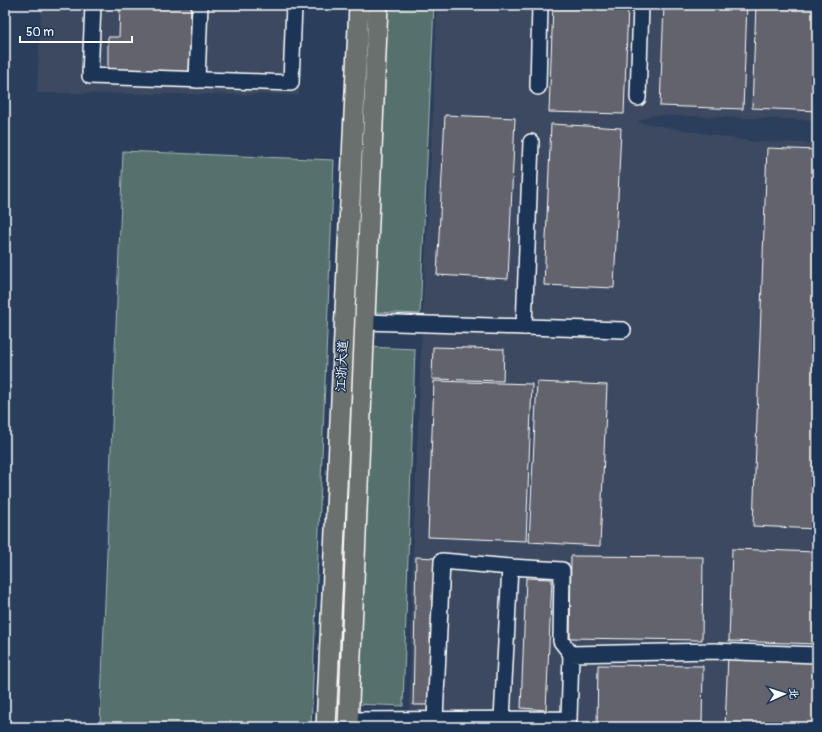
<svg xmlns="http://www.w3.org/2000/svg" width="822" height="732" viewBox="0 0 822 732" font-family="Pangolin,'LXGW WenKai TC',sans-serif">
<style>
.built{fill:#3c4960}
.green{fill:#546f6d;stroke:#aab7b6}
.building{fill:#62646c;stroke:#fff}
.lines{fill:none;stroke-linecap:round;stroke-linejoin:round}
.minor-casing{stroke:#fff;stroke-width:18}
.major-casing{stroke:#fff;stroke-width:22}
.minor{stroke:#1d3557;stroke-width:15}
.major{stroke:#6b706d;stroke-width:19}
.labels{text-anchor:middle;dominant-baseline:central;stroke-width:3;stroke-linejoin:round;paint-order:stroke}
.street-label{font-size:13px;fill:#fff;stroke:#1d3557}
</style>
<rect width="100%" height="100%" fill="#2b3e5b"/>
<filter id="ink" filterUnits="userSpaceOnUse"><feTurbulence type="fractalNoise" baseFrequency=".025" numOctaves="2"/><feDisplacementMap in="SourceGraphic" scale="8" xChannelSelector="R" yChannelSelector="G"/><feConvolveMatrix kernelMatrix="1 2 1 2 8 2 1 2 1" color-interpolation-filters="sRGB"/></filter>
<g filter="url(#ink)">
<g class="built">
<polygon points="41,5 302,5 299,95 37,93"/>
<polygon points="437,5 817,5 817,120 652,115 637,122 755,142 817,143 817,727 409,727 413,547 421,347 433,112"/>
</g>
<g class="green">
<polygon points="387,5 434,5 420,314 374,312"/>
<polygon points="123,151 334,160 311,727 100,727"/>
<polygon points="368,347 415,349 403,706 355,704"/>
</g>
<g class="building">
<polygon points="120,5 191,5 189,72 108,70 108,37 119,37"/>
<polygon points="553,5 628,5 624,114 549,112"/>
<polygon points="664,5 747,5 743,109 660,106"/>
<polygon points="756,5 817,5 817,111 752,108"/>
<polygon points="445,115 515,118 508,279 437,275"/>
<polygon points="551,124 621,128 614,288 544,285"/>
<polygon points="767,148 817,150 817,529 753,526"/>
<polygon points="433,347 504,349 503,381 432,379"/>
<polygon points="434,381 532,384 526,541 428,537"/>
<polygon points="537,382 607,385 600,546 529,542"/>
<polygon points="732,549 817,552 817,644 729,641"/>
<polygon points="571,556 703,557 702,640 570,638"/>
<polygon points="416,557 435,558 432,705 413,705"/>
<polygon points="526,578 552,579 546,710 521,708"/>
<polygon points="728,655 817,659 817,727 725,727"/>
<polygon points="598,665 703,666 702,727 597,727"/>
</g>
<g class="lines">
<g class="minor-casing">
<g id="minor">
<polyline points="93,5 90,76 291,83 294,5"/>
<polyline points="197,80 200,5"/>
<polyline points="538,87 540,5"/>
<polyline points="638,98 641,5"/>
<polyline points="365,322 623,330"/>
<polyline points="524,327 531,142"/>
<polyline points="435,719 442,561 510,567"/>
<polyline points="502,719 510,567 562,570 561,641 571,654"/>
<polyline points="348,720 569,719 571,654 714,651 817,655"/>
</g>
</g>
<g class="major-casing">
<g id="major">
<polyline points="326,727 359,5"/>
<polyline points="348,727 378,5"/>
</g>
</g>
<use href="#minor" class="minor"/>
<use href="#major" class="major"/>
</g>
</g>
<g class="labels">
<g class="street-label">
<text transform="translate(342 366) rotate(-87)">江浙大道</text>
</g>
</g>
<rect width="822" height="732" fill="none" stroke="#1d3557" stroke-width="20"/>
<rect x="10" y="10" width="802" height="712" fill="none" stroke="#fff" stroke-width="1.5" filter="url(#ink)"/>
<g transform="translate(784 694) rotate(87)" stroke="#1d3557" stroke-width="3" paint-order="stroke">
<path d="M0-3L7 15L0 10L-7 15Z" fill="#ffffff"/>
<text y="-6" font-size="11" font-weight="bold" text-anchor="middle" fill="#ffffff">北</text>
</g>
<path d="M20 36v6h112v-6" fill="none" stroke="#ffffff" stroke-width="2"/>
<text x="26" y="36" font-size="12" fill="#ffffff" stroke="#1d3557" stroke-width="3" paint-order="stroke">50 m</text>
</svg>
